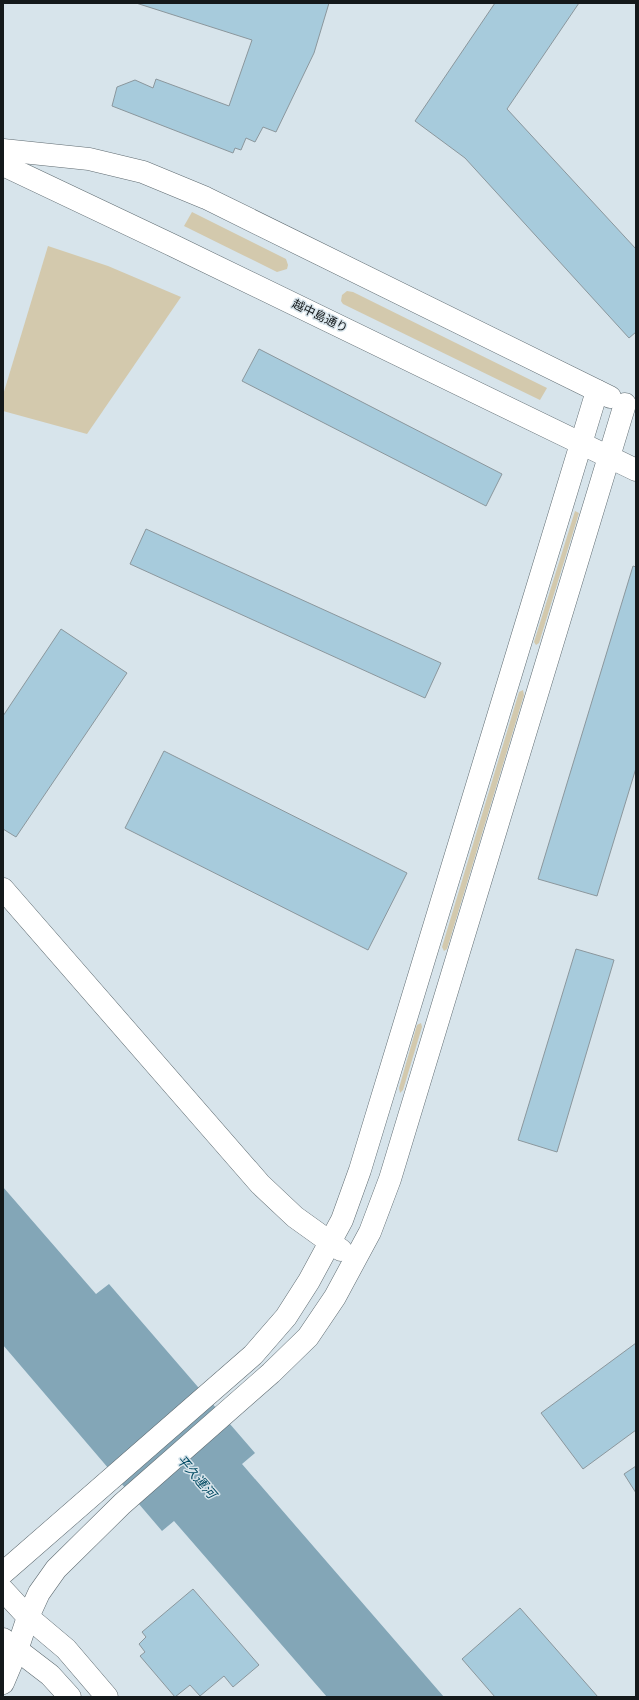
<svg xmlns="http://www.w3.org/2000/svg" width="639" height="1700" viewBox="0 0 639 1700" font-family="'Nunito Sans','Noto Sans JP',sans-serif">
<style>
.green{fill:#d3c9ad}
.water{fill:#83a6b7}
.building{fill:#a7cbdc;stroke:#8b979d}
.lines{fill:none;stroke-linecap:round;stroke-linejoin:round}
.minor-casing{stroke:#5f6b71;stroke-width:23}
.major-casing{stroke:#5f6b71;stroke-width:23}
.minor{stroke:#fff;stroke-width:22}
.major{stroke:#fff;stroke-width:22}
.labels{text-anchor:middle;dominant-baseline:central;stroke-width:3;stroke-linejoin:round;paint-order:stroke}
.street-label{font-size:12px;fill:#14191b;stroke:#d7e4eb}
.water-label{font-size:13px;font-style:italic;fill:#004962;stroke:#d7e4eb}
</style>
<rect width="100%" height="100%" fill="#d7e4eb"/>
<g class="green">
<polygon points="192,212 286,259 288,265 287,269 277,272 184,226"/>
<polygon points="48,246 108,266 181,297 87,434 3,411 3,395"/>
<polygon points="347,291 353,292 547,388 540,400 343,304 341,301 342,295"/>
<polygon points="575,511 579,513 539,643 536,645 534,642"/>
<polygon points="523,690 524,695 447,949 444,951 442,947 519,692"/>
<polygon points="421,1023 422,1027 403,1090 400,1093 399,1088 417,1025"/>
</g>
<polygon class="water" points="3,1187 96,1294 109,1284 255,1453 242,1464 444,1697 327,1697 174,1521 162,1531 3,1345"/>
<g class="building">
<polygon points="136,3 329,3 314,53 276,132 263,127 255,142 246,138 241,150 235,148 233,153 112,106 117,87 135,80 153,88 156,79 229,106 252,40"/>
<polygon points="495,3 579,3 507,109 636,249 636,332 629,338 465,158 415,121"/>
<polygon points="259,349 502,474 486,506 242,381"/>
<polygon points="146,529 441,663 425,698 130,564"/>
<polygon points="633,566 636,567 636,768 597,896 538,879"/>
<polygon points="61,629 127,673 16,837 3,829 3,716"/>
<polygon points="164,751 407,873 368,950 125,828"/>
<polygon points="576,949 614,960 557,1152 518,1140"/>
<polygon points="636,1343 636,1430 583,1469 541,1413"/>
<polygon points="636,1466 636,1493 624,1474"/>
<polygon points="193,1589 259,1665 233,1687 224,1676 200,1696 190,1685 175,1697 140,1656 145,1652 139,1644 146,1637 142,1632"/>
<polygon points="520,1608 598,1697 495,1697 462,1659"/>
</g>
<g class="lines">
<g class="minor-casing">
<g id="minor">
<polyline points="3,150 89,159 143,172 206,198 610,397"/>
<polyline points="3,165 174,246 636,470"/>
<polyline points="3,889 260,1184 295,1217 341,1250"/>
<polyline points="3,1573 253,1355 286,1317 309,1281 342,1220 360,1170 597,391"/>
<polyline points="3,1639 50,1675 70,1697"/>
<polyline points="107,1697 66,1649 28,1617 39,1593 56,1569 122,1504 271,1373 308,1337 335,1297 370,1232 390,1179 625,404"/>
</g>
</g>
<g class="major-casing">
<polyline id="major" points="3,1590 28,1617 17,1650 3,1683"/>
</g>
<use href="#minor" class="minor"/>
<use href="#major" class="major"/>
</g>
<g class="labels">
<g class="street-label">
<text transform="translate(320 316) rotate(26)">越中島通り</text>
</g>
<g class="water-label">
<text transform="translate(196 1477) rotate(49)">平久運河</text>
</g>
</g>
<rect width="639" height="1700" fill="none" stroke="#14191b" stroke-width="8"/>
</svg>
